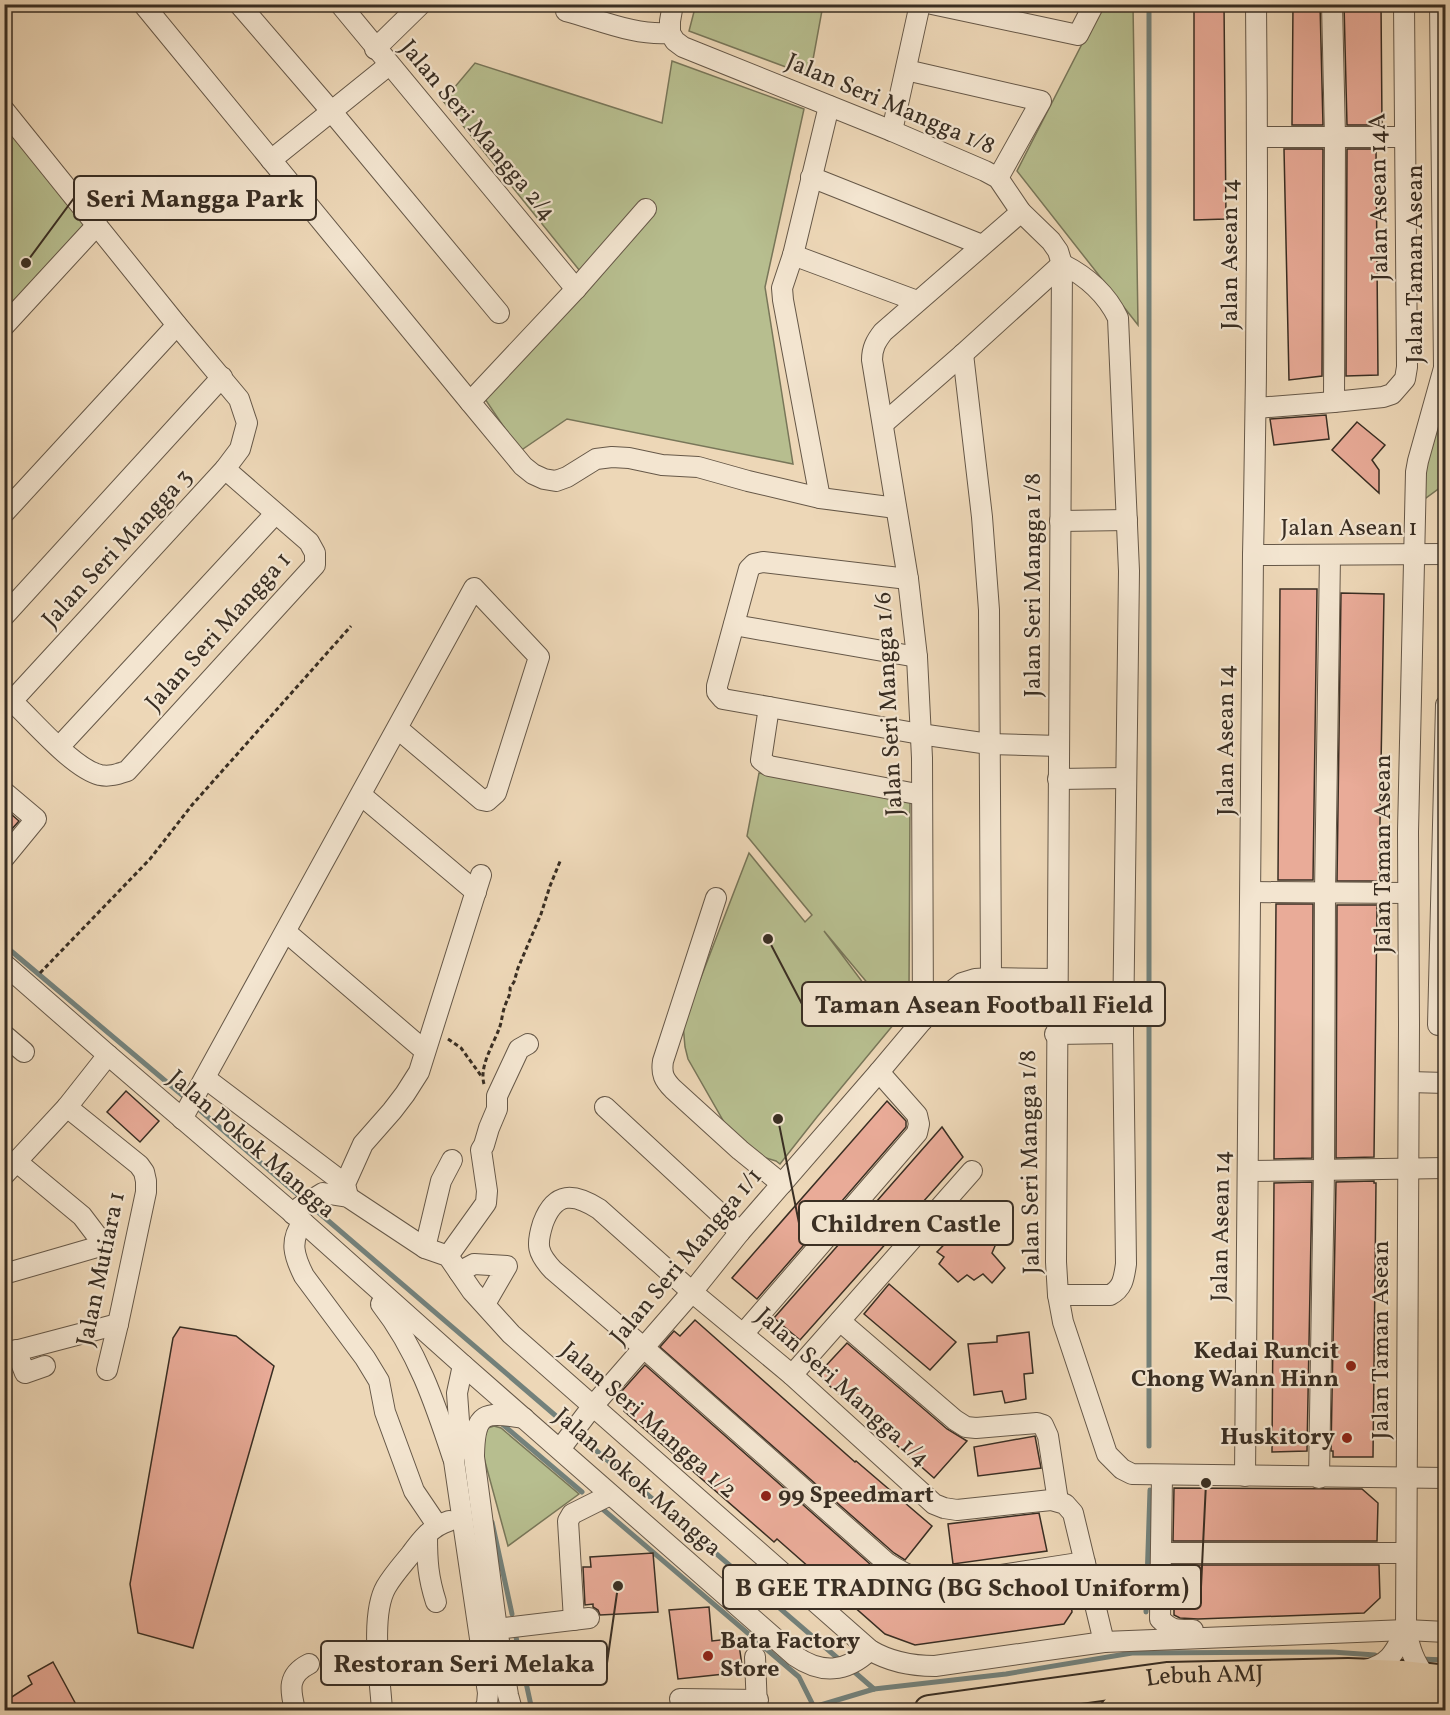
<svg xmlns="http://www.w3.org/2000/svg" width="1450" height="1715" viewBox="0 0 1450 1715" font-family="Vollkorn,serif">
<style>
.green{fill:#b7be8f;stroke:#787659;stroke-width:1.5}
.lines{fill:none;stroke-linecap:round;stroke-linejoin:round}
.stream{stroke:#73817b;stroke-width:5}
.building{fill:#e9ab98;stroke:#392e23;stroke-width:1.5}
.minor-casing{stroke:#665848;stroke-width:22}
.highway-casing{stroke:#392e23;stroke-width:32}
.path{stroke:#392e23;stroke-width:3;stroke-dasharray:4.5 3;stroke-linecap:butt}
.minor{stroke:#f3e5d0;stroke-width:20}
.highway{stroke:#edd7b7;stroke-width:28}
.poi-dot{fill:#8f2418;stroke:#f3e5d0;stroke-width:2}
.labels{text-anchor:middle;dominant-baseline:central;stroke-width:4.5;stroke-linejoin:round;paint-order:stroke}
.street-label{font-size:24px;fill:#392e23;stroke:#f3e5d0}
.poi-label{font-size:24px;font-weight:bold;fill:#392e23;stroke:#f3e5d0;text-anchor:end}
.leader{fill:none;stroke:#392e23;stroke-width:2}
.callout-dot{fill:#392e23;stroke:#f3e5d0;stroke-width:2}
.callout{fill:#f3e5d0;stroke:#392e23;stroke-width:2}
.callout-label{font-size:26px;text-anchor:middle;font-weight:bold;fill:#392e23}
</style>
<rect width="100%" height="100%" fill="#edd7b7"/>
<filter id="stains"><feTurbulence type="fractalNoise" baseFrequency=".00333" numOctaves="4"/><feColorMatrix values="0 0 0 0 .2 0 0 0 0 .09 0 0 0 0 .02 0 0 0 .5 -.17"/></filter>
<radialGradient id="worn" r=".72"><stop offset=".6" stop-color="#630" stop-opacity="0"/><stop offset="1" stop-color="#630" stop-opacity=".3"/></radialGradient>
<g class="green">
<polygon points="696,4 823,5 810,76 689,31"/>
<polygon points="1102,5 1133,5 1138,325 1017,171"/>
<polygon points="1445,47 1445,484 1415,506 1442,378"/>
<polygon points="672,61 804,109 765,287 793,464 567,419 520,451 481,393 580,271 443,101 475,63 662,123"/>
<polygon points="4,124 92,216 5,310 4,310"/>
<polygon points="759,773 910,801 909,993 895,1016 824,931 894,1024 817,1117 780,1164 776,1161 740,1150 688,1059 685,1047 683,1024 749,853 805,922 812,915 747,836"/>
<polygon points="494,1426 501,1428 579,1494 508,1546 481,1447 488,1428"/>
</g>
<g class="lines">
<g class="stream">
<polyline points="4,945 188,1100"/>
<polyline points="195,1106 304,1200"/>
<polyline points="311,1206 570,1428"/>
<polyline points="497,1422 501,1423 582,1492"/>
<polyline points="577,1434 841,1661"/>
<polyline points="1149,1446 1149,4"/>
<polyline points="599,1506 799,1677 814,1707"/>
<polyline points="492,1522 512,1614"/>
<polyline points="1146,1612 1150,1490"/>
<polyline points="516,1637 532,1710"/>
<polyline points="1420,1659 1446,1660"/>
<polyline points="851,1669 874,1689"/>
<polyline points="765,1710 814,1707 874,1689 1006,1674 1132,1653 1332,1652 1375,1655"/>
</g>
</g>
<g class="building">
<polygon points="1194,4 1224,4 1226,219 1194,220"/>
<polygon points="1293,4 1320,4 1323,125 1292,125"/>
<polygon points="1344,4 1381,4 1382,125 1347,125"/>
<polygon points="1284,149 1323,149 1322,376 1289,380"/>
<polygon points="1347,149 1376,149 1378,375 1346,376"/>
<polygon points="1326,415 1329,439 1274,445 1270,419"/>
<polygon points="1357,422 1385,445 1372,460 1379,470 1379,493 1332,450"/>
<polygon points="1280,589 1317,589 1313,880 1278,880"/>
<polygon points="1341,593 1384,594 1379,880 1377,881 1337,881"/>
<polygon points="4,808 19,821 4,838"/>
<polygon points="1276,904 1313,904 1312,1158 1274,1159"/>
<polygon points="1337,905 1377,905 1374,1157 1336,1158"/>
<polygon points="126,1091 159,1121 140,1142 107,1112"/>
<polygon points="887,1101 906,1121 906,1127 757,1299 732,1278"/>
<polygon points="942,1127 963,1157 800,1340 774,1318"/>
<polygon points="1374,1181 1374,1183 1376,1183 1373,1457 1333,1457 1333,1451 1331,1451 1336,1182"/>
<polygon points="1312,1182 1307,1451 1272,1452 1274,1183"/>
<polygon points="966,1222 995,1246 992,1253 1005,1268 992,1283 983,1274 974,1280 967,1275 958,1282 939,1264 944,1257 937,1252"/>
<polygon points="889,1284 956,1342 930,1370 864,1314"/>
<polygon points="695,1320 855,1462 856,1461 932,1526 905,1560 894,1553 660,1347 674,1331 680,1336"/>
<polygon points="180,1327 236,1336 274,1366 193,1648 138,1633 130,1584 173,1338"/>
<polygon points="1029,1332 1033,1373 1024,1374 1026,1399 1005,1403 1002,1391 974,1395 968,1344 997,1342 997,1336"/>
<polygon points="847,1343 947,1429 967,1441 934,1478 823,1380 821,1371"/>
<polygon points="645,1365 879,1572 889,1578 904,1586 920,1592 948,1595 1068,1577 1072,1612 1064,1624 915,1645 885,1634 777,1539 774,1542 624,1411 621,1392"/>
<polygon points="1035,1436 1041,1468 978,1476 974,1447"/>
<polygon points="1174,1488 1362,1489 1378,1503 1377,1541 1173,1541"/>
<polygon points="1039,1513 1047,1551 953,1564 948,1524"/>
<polygon points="653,1553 658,1612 600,1615 598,1610 593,1607 593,1604 585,1605 583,1567 591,1567 590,1557"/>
<polygon points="1174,1565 1379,1565 1380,1598 1364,1613 1198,1619 1180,1618 1174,1615"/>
<polygon points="709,1607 712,1641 738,1638 743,1672 678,1679 669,1610"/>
<polygon points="53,1662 79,1710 4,1710 4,1702 32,1684 28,1676"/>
</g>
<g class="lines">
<g class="minor-casing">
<g id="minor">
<polyline points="143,4 470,402 523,466 533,474 544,479 556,481 567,477 596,459 612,457 629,458 662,465 698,467 748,481 820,498 896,508"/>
<polyline points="239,4 332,112 499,313"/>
<polyline points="340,4 576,289"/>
<polyline points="932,4 1078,35 1094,4"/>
<polyline points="1332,4 1335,137 1334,402"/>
<path d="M566,11c34,9 69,25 104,22l5,8 8,6 209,84 93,40 13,7 23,34 30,29 7,10 4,13c-3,332 -7,665 -6,998l2,33 5,27 44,132 15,15 10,5 314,4"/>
<polyline points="670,33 670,21 673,4"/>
<polyline points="375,49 421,4"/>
<polyline points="906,70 1041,101 998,178"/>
<polyline points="4,110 177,325 239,399 247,423 240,449 225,469 12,701"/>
<polyline points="892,131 920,4"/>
<polyline points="1258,137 1405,137"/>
<polyline points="271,160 389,65"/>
<polyline points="811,177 982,245"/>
<polyline points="793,255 917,301"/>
<polyline points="4,326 97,225"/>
<polyline points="963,354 982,517 989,610 991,978"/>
<polyline points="470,402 576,289 646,209"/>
<polyline points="1256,408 1334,402 1383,397 1392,394 1399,386 1405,379 1407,367 1404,4"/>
<path d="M883,424l80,-70 99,-90c24,12 44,29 56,54l11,253 -6,462 3,231c-2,14 -3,24 -16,31h-52"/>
<polyline points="820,498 783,300 782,288 793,255 829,106"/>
<polyline points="4,513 177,325"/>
<polyline points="1060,521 1127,520"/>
<polyline points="1253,555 1446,554"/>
<polyline points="908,579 763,562 754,564 749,569 717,686 717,692 723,699 769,707 761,760 769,766 922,795"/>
<polyline points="4,616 222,377"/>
<polyline points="734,625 917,657"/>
<path d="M4,694c25,21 67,74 96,81 10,2 18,-1 27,-4l188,-206v-12l-6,-11 -84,-73"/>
<polyline points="769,707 920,734 989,744 1059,746"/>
<polyline points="59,747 275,514"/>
<polyline points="1058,779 1126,778"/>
<polyline points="4,792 36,819 4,858"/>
<polyline points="361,795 476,892"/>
<polyline points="1251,892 1408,893"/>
<path d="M716,898l-53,163c-2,13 1,19 10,28l67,61 42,34"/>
<polyline points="286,932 425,1051"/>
<path d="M4,964l104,91 195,167 160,143 332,291c26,18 51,17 75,-6"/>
<path d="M923,1020l-1,-262 -5,-101 -9,-78 -36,-219c0,-12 4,-19 11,-28l138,-120"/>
<polyline points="1438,1025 1446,705"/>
<polyline points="1055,1034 1123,1033"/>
<polyline points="4,1035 24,1052"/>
<polyline points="205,1078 345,1184"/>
<polyline points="1409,1082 1446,1083"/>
<polyline points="67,1107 139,1165 144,1172 146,1181 146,1192 118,1324 107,1370"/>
<polyline points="605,1107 740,1232"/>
<polyline points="182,1119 474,588 539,657 496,793 487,801 482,800 397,728"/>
<polyline points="1248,1171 1446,1168"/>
<polyline points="4,1175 67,1107 108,1055"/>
<polyline points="348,1197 345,1184 363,1144 392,1111 405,1094 419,1072 481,875"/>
<path d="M293,1214l7,-7 23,-14 25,4 77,51 23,8 24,35 39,43 359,316c20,12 41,16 65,16l169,-24 302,-12 40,2"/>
<path d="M303,1222c-14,19 -9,34 1,54l61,82 14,23 6,31 29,79 23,34"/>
<polyline points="425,1248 441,1181 452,1160"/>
<polyline points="448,1256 486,1203 487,1191 481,1150 484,1145 489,1128 497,1109 497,1096 519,1049 528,1044"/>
<polyline points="459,1272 474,1264 507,1266 485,1304"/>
<polyline points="4,1274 104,1245 82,1216 17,1162"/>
<path d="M381,1304c36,46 54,99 72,154"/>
<polyline points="840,1321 955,1420 966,1427 976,1428 1037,1423 1043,1425 1048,1436 1058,1501"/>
<polyline points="743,1334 917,1133 919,1124 917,1115 879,1072"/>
<polyline points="16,1350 25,1373 45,1366"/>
<polyline points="4,1354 118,1324"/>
<polyline points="463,1365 457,1393 460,1435 455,1444 454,1461 488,1693 487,1704 484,1710"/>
<polyline points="792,1375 972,1171"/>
<polyline points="460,1435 469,1440 474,1457 497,1629 508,1695 512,1710"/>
<polyline points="560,1449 592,1407 692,1292 740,1232 879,1072 937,1003 962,983 975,979 991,978 1055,979"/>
<path d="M474,1455c1,-43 10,-44 50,-37"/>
<path d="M1162,1475l-2,144c12,12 16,11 33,11"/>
<path d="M1245,1476l8,-921c4,-184 5,-367 3,-551"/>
<polyline points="1319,1478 1324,1170 1325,892 1330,555"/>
<path d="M427,1535c0,26 1,42 9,67"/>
<polyline points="1161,1553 1406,1553"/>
<path d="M1085,1562l-137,21c-24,0 -41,-7 -61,-20l-243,-215 -91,-78c-16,-17 -17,-25 -10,-47 12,-32 31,-30 56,-14l93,83 100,83 142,129 10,4 13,2 94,-10 14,4 8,9 31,129"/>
<polyline points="574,1620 568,1521 572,1514 610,1495"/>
<polyline points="497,1629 589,1618"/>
<path d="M1406,1630c4,20 8,31 20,48"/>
<polyline points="755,1657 757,1710"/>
<path d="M1365,1670c26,-6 30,-19 41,-40l3,-605 -1,-193 8,-360 2,-11 26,-93 -4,-364"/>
<polyline points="680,1699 758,1700"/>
<path d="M295,1710c-5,-20 -8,-35 14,-46"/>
<path d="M382,1710c-2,-32 -12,-95 4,-123 7,-12 17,-23 25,-33 10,-14 21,-28 38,-33"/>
</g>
</g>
<g class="highway-casing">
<g id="highway">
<path id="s1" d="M929,1710l238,-33 181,-4 54,2 44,5"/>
<polyline points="1115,1710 1164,1704 1364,1699 1446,1704"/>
</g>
</g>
<g class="path">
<polyline points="40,973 150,859 192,805 351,626"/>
<polyline points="448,1039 461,1048 482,1077"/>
<path d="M484,1084c-5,-17 9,-39 15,-55 3,-7 3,-16 6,-23 2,-7 6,-11 5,-18l4,-6 4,-14 23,-54 9,-28 11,-27"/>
</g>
<use href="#minor" class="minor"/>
<use href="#highway" class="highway"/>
</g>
<g class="poi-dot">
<circle cx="1351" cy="1366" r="6"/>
<circle cx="1347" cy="1438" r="6"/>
<circle cx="766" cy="1496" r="6"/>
<circle cx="708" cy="1656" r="6"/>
</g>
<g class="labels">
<g class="street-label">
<text transform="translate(890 105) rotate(23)">Jalan Seri Mangga 1/8</text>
<text transform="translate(477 131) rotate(50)">Jalan Seri Mangga 2/4</text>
<text transform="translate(1380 197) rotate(-91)">Jalan Asean 14A</text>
<text transform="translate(1231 254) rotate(-90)">Jalan Asean 14</text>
<text transform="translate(1416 264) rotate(-90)">Jalan Taman Asean</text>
<text x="1349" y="529">Jalan Asean 1</text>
<text transform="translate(118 549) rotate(-47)">Jalan Seri Mangga 3</text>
<text transform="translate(1034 585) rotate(-90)">Jalan Seri Mangga 1/8</text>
<text transform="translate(219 632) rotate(-48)">Jalan Seri Mangga 1</text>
<text transform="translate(890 704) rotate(-93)">Jalan Seri Mangga 1/6</text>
<text transform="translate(1227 740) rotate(-90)">Jalan Asean 14</text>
<text transform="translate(1384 854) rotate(-90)">Jalan Taman Asean</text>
<text transform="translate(251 1145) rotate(41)">Jalan Pokok Mangga</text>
<text transform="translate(1031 1162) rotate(-91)">Jalan Seri Mangga 1/8</text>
<text transform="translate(1222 1226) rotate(-89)">Jalan Asean 14</text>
<text transform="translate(687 1257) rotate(-50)">Jalan Seri Mangga 1/1</text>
<text transform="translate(102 1269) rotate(-78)">Jalan Mutiara 1</text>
<text transform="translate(1382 1340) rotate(-90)">Jalan Taman Asean</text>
<text transform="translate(842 1388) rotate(42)">Jalan Seri Mangga 1/4</text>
<text transform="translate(648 1421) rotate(41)">Jalan Seri Mangga 1/2</text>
<text transform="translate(637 1483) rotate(41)">Jalan Pokok Mangga</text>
<text stroke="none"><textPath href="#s1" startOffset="278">Lebuh AMJ</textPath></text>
</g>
<g class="poi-label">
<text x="1339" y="1352">Kedai Runcit<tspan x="1339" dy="28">Chong Wann Hinn</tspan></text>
<text x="1335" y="1438">Huskitory</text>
<text x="778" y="1496" text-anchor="start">99 Speedmart</text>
<text x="720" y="1642" text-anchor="start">Bata Factory<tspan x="720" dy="28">Store</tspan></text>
</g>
</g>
<path class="leader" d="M26 263L74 198M768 939L802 1004M778 1119L799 1223M1206 1483L1201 1587M618 1586L607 1663"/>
<g class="callout-dot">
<circle cx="26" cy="263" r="6"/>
<circle cx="768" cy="939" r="6"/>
<circle cx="778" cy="1119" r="6"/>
<circle cx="1206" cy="1483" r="6"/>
<circle cx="618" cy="1586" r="6"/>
</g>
<g class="callout">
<rect x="74" y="176" width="242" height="44" rx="6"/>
<rect x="802" y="982" width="363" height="44" rx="6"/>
<rect x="799" y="1201" width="214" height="44" rx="6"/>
<rect x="723" y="1565" width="478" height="44" rx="6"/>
<rect x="321" y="1641" width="286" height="44" rx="6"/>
</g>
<g class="callout-label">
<text x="195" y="207">Seri Mangga Park</text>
<text x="984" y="1013">Taman Asean Football Field</text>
<text x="906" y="1232">Children Castle</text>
<text x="962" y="1596">B GEE TRADING (BG School Uniform)</text>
<text x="464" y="1672">Restoran Seri Melaka</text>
</g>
<rect width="1450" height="1715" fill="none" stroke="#edd7b7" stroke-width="24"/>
<rect x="6" y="6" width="1438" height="1703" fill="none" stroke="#392e23" stroke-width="3"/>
<rect x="12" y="12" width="1426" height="1691" fill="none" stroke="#392e23" stroke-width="1.5"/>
<rect width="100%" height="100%" filter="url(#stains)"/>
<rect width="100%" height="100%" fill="url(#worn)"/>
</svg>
